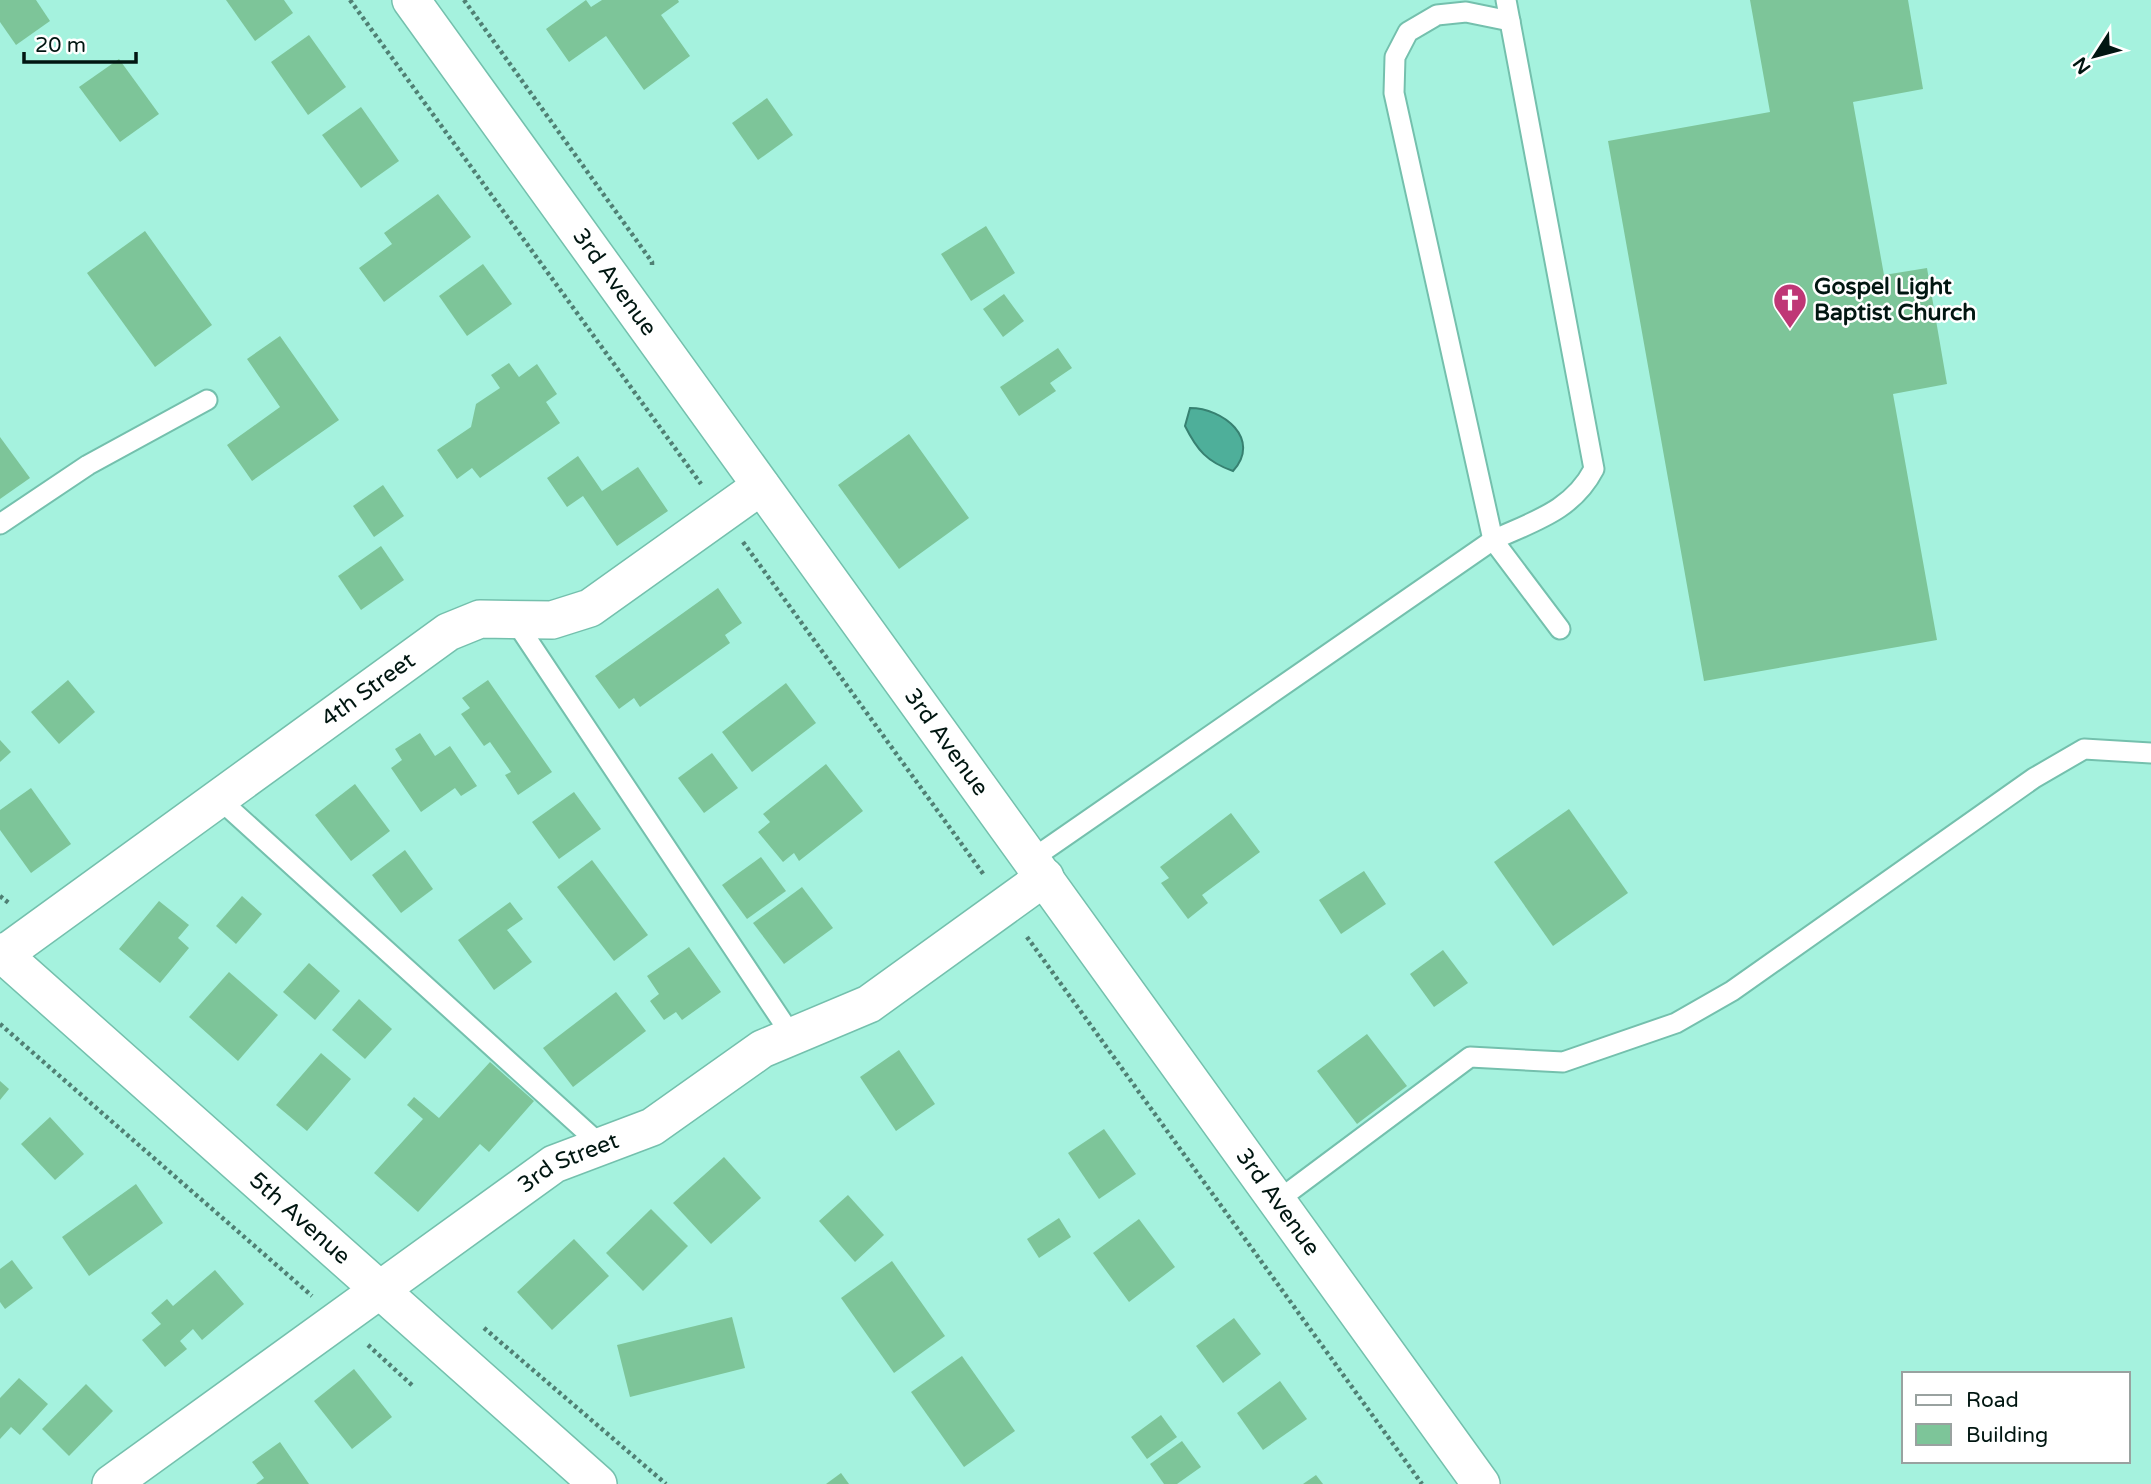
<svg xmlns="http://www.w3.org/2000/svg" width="2151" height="1484" viewBox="0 0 2151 1484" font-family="'Varela Round',sans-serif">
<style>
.water{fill:#4eaf9a;stroke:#378171;stroke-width:2}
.building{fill:#7dc599}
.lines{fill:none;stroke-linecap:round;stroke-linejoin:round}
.service-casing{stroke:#74c0ad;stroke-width:23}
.minor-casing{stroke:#74c0ad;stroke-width:40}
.path{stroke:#508074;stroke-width:4.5;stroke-dasharray:3.5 3.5;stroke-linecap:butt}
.service{stroke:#fff;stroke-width:19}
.minor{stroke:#fff;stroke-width:37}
.labels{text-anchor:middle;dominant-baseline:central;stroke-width:5;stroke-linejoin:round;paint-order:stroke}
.street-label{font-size:23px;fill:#011611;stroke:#fff}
.poi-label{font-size:23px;font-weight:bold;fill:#011611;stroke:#fff;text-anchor:start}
</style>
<rect width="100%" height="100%" fill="#a5f2de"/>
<path class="water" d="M1190,408c33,0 72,31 43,63 -26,-9 -36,-21 -48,-45z"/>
<g class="building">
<polygon points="0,0 36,0 50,21 16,45 0,22"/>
<polygon points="226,0 284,0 293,13 255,41"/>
<polygon points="586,0 591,7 602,0 678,0 679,2 661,15 690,56 644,90 606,36 569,62 546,29"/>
<polygon points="1750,0 1908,0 1923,89 1853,102 1884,275 1927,268 1947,384 1893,394 1937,640 1704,681 1608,141 1770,112"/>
<polygon points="309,35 346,87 308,115 271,62"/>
<polygon points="119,59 159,114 120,142 79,87"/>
<polygon points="767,98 793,135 758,160 732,123"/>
<polygon points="361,107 399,161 361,188 322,135"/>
<polygon points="438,194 471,237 384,302 359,268 392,244 384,233"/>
<polygon points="986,226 1015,273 971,301 941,254"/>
<polygon points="145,231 212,325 155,367 87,273"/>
<polygon points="483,264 512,304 467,336 439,296"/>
<polygon points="1004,294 1024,321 1003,337 983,309"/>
<polygon points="280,336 339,420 252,481 227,445 280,407 247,359"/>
<polygon points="1058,348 1072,368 1050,383 1056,391 1019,416 1000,387"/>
<polygon points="509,363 519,377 537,364 557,394 546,402 560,423 480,478 472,468 457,479 437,450 471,427 476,404 500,388 491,375"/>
<polygon points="909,434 969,518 899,569 838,485"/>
<polygon points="0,437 30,478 0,499"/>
<polygon points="578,456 602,491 638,467 668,511 617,546 583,496 567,507 547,478"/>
<polygon points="383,485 404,516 374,537 353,506"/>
<polygon points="381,546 404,580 361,610 338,576"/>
<polygon points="718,588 742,623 725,635 730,643 640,707 634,698 619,709 595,676"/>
<polygon points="68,680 95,712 59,744 31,712"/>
<polygon points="488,680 552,772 518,795 505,775 511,772 490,742 484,746 461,714 470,708 462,698"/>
<polygon points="786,683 816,723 752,772 722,732"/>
<polygon points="420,733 435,756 450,746 477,786 461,796 455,788 421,812 391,768 402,760 395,749"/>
<polygon points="0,740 11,752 0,762"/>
<polygon points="712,753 738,788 704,813 678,778"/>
<polygon points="826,764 863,811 799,861 794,853 783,862 758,832 770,822 763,814"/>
<polygon points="355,784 390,831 351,861 315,815"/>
<polygon points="31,788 71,844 31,873 0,830 0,810"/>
<polygon points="574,792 601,829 559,859 532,822"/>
<polygon points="1569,809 1628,893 1553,946 1494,862"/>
<polygon points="1231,813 1260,852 1202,895 1208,903 1188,919 1161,883 1169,878 1160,867"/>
<polygon points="405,850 433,889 401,913 372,875"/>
<polygon points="761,857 786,891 747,919 722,885"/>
<polygon points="592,860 648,935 614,961 557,887"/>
<polygon points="1364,871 1386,904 1341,934 1319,900"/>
<polygon points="802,887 833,928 784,964 753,923"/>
<polygon points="242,896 262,914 236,944 216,926"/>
<polygon points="159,901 189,925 178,938 189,948 160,983 119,949"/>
<polygon points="510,902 523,919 507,930 532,962 494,990 458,940"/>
<polygon points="689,947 721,992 682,1020 676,1012 664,1020 650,1001 659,994 647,976"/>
<polygon points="1443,950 1468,983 1434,1007 1410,974"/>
<polygon points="309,963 340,991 315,1020 283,992"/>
<polygon points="229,972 278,1015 238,1061 189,1017"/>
<polygon points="616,992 646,1031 573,1087 543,1048"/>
<polygon points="359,999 392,1029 365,1059 332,1030"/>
<polygon points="1367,1034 1407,1086 1357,1124 1317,1071"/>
<polygon points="899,1050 935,1104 896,1131 860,1077"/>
<polygon points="321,1053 351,1079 307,1131 276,1105"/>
<polygon points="490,1062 534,1101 489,1152 480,1144 418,1212 374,1173 423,1119 407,1105 414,1097 439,1118"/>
<polygon points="0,1081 9,1089 0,1100"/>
<polygon points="50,1117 84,1154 55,1180 21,1144"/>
<polygon points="1104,1129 1136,1174 1099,1199 1068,1153"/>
<polygon points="724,1157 761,1198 711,1244 673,1203"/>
<polygon points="136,1184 163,1223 89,1276 62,1237"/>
<polygon points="848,1195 884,1235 855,1262 819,1221"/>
<polygon points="651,1209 688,1246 643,1291 606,1253"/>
<polygon points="1059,1218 1071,1237 1039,1258 1027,1239"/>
<polygon points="1139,1219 1175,1267 1129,1302 1093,1253"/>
<polygon points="574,1239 609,1276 552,1330 517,1292"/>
<polygon points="12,1260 33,1288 5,1309 0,1302 0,1269"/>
<polygon points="892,1261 945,1336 894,1373 841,1298"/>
<polygon points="215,1270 244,1304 202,1340 193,1329 180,1341 187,1349 165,1367 142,1340 161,1324 151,1313 167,1299 173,1306"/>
<polygon points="732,1317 745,1368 630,1397 617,1345"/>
<polygon points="1234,1318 1261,1354 1223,1383 1196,1346"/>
<polygon points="962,1356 1015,1431 964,1467 911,1392"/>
<polygon points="354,1369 392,1417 352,1449 314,1401"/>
<polygon points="19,1378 48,1404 20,1435 11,1427 0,1439 0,1398"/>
<polygon points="1280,1381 1307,1419 1263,1450 1237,1413"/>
<polygon points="86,1384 113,1411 69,1456 42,1429"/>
<polygon points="1161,1415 1177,1437 1147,1459 1131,1437"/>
<polygon points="1182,1441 1201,1467 1177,1484 1164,1484 1150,1464"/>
<polygon points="280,1442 309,1484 256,1484 264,1478 252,1462"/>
<polygon points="841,1473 849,1484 826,1484"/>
<polygon points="1316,1475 1323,1484 1303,1484"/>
</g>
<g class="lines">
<g class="service-casing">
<g id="service">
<polyline points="1510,21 1466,12 1437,15 1408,32 1395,57 1394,93 1493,540 1560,629"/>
<polyline points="0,524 88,465 207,400"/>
<polyline points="513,618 792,1036"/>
<polyline points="218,798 602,1146"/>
<path d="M1032,859l461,-319c41,-19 79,-29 101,-71l-88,-469"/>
<polyline points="1277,1201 1470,1057 1563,1062 1676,1023 1732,991 2034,778 2084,749 2151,753"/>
</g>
</g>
<g class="minor-casing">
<g id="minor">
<path id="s1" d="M411,0l1070,1484"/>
<path id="s2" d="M0,952l598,532"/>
<path id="s3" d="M0,957l448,-325 32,-13 72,1 38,-12 171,-122"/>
<path id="s4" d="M111,1484l443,-320 98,-37 110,-78 107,-45 176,-127"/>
</g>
</g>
<g class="path">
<polyline points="350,0 701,484"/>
<polyline points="464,0 652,262 652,268"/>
<polyline points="743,542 984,875"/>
<polyline points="0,896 10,904"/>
<polyline points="1027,937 1422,1484"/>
<polyline points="0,1024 312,1296"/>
<polyline points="484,1328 666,1484"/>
<polyline points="368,1345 414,1387"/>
</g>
<use href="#service" class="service"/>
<use href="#minor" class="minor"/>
</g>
<defs>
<g id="church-pin" transform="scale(1.75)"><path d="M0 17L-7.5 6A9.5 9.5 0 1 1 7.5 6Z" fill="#bf3776" stroke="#fff"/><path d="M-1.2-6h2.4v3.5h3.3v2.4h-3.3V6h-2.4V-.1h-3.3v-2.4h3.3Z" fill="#fff"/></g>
</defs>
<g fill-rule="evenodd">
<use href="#church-pin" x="1790" y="300"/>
</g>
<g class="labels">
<g class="street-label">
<text stroke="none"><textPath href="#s1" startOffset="348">3rd Avenue</textPath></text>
<text stroke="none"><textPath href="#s3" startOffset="455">4th Street</textPath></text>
<text stroke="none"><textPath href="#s1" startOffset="915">3rd Avenue</textPath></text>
<text stroke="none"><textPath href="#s4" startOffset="560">3rd Street</textPath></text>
<text stroke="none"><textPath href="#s1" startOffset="1482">3rd Avenue</textPath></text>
<text stroke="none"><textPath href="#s2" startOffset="401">5th Avenue</textPath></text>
</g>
<g class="poi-label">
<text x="1814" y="287">Gospel Light<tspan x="1814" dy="26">Baptist Church</tspan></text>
</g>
</g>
<rect x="1902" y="1372" width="228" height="91" fill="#ffffff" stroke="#99a2a0" stroke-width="2"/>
<rect x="1916" y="1395" width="35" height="10" fill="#ffffff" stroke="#99a2a0" stroke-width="2"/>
<text x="1966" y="1407" font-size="21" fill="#011611">Road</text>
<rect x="1916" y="1424" width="35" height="21" fill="#7dc599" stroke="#99a2a0" stroke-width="2"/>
<text x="1966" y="1442" font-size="21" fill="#011611">Building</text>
<g transform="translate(2095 56) rotate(234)" stroke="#ffffff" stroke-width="5" paint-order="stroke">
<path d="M0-5L12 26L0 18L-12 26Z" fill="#011611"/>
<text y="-10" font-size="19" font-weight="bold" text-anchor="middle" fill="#011611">N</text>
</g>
<path d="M24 52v10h112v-10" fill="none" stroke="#011611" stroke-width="3.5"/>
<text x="35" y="52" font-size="21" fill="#011611" stroke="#ffffff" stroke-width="5" paint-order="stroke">20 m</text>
</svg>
